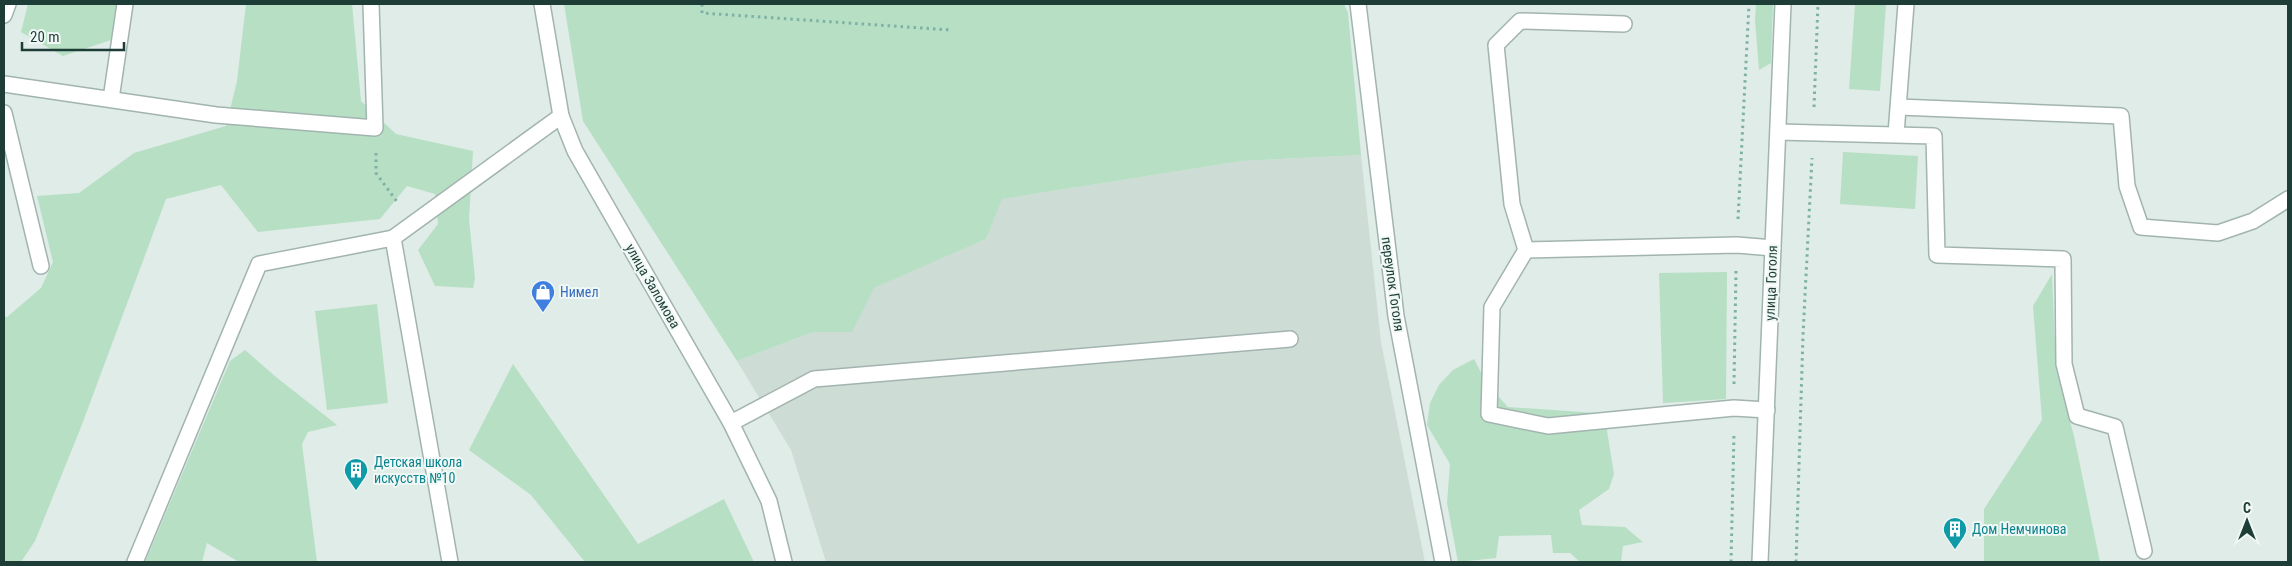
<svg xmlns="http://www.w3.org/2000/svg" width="2292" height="566" viewBox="0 0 2292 566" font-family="'Roboto Condensed',sans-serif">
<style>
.built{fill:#cedcd6}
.green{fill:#b7dfc4}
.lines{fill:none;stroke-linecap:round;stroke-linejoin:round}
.minor-casing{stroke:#a2b4af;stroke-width:18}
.path{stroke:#7eb1a5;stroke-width:3;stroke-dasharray:2.5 4;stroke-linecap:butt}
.minor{stroke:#fff;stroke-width:15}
.labels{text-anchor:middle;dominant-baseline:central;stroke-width:4;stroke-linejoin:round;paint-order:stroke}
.street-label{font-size:14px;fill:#1f3d37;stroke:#f0f8f5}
.shop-label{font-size:14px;fill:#366cbe;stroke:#f0f8f5;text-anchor:start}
.culture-label{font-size:14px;fill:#0d838f;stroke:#f0f8f5;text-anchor:start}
</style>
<rect width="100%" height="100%" fill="#dfece7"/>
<polygon class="built" points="1361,155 1381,342 1425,562 826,562 791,450 737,361 813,332 852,332 873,288 986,239 1001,199 1242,161"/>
<g class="green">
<polygon points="28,4 116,4 111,40 63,56 21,32"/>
<polygon points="246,4 352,4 361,101 396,134 473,151 469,219 475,278 473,288 435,286 418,250 438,224 435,194 407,186 380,219 258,232 221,185 166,199 81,427 35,541 21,562 4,562 4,317 7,317 41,288 53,262 37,196 79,193 134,153 226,126 237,81"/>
<polygon points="564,4 1344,4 1348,13 1361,155 1242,161 1002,199 986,239 874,288 852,332 813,332 737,361 583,121"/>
<polygon points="1756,4 1773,4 1771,63 1759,70 1755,21"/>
<polygon points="1855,4 1886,4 1880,91 1849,89"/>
<polygon points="1843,152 1918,156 1915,209 1840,204"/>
<polygon points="1727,272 1726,399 1663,403 1659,273"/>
<polygon points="2052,274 2056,370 2074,436 2100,562 1984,562 1984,509 2042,420 2033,306"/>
<polygon points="377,304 388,403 327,410 315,311"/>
<polygon points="245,350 276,377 337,425 308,432 302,444 317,562 239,562 207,543 202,562 145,562 230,361"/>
<polygon points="1474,359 1487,384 1508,407 1610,414 1607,431 1614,474 1609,489 1579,510 1582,525 1625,527 1643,542 1623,546 1621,562 1580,562 1570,553 1553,553 1551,535 1499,536 1496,558 1458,562 1447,503 1450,464 1427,425 1430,403 1439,385 1453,370"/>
<polygon points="513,364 638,544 724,499 754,562 585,562 531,495 469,450"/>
</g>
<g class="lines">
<g class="minor-casing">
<g id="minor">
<polyline points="542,4 561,116 575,151 731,423 769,501 784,562"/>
<polyline points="1358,4 1396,316 1443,562"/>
<polyline points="4,15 8,4"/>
<polyline points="1624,24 1520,21 1496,45 1512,204 1526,250 1737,245 1773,248"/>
<polyline points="4,84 216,115 375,128 371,4"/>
<polyline points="111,99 125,4"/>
<polyline points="1899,107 2121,116 2127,186 2141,227 2218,233 2253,221 2288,199"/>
<polyline points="4,113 41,266"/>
<polyline points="1778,132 1934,136 1937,255 2063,259 2064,364 2077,416 2115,427 2144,551"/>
<polyline points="1896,134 1906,4"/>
<polyline points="1526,250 1492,307 1489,414 1548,426 1734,408 1767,410"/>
<polyline points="731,423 814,379 1290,339"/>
<polyline points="135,562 259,264 393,238"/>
<polyline points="450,562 393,238 561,116"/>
<polyline points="1760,562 1783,4"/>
</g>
</g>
<g class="path">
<polyline points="702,4 702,13 951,30"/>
<polyline points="1814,107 1818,4"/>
<polyline points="376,153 376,173 398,203"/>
<polyline points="1738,219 1749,4"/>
<polyline points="1734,384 1736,270"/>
<polyline points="1731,562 1734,433"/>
<polyline points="1796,562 1803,335 1812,158"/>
</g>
<use href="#minor" class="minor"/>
</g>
<defs>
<g id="shop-pin" transform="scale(1.25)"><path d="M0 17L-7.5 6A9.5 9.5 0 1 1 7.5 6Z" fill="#3f7fe0" stroke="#f0f8f5"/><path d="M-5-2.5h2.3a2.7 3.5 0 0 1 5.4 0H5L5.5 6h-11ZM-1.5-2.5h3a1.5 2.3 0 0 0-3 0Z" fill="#fff"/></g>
<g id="building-pin" transform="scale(1.25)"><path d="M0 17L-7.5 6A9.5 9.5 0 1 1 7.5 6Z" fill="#0f9aa8" stroke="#f0f8f5"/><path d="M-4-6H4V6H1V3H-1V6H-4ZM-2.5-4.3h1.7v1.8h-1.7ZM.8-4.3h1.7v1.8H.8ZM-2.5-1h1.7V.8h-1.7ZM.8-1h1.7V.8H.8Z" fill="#fff"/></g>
</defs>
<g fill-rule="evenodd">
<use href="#shop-pin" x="543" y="292"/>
<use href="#building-pin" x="356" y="470"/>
<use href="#building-pin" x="1955" y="529"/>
</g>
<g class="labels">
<g class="street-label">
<text transform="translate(1771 283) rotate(-88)">улица Гоголя</text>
<text transform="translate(1393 284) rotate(82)">переулок Гоголя</text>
<text transform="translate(653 286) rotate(60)">улица Заломова</text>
</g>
<g class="shop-label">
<text x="560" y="292">Нимел</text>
</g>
<g class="culture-label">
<text x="374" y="462">Детская школа<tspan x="374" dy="16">искусств №10</tspan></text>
<text x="1972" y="529">Дом Немчинова</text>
</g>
</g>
<rect width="2292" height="566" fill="none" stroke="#1f3d37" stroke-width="10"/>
<g transform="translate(2247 521)" stroke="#f0f8f5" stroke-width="4" paint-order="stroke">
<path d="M0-4L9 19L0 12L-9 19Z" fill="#1f3d37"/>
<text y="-8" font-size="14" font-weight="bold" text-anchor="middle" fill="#1f3d37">С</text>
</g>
<path d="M22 42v8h102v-8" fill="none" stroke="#1f3d37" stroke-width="2.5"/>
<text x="30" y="42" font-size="15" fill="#1f3d37" stroke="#f0f8f5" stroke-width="4" paint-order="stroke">20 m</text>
</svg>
